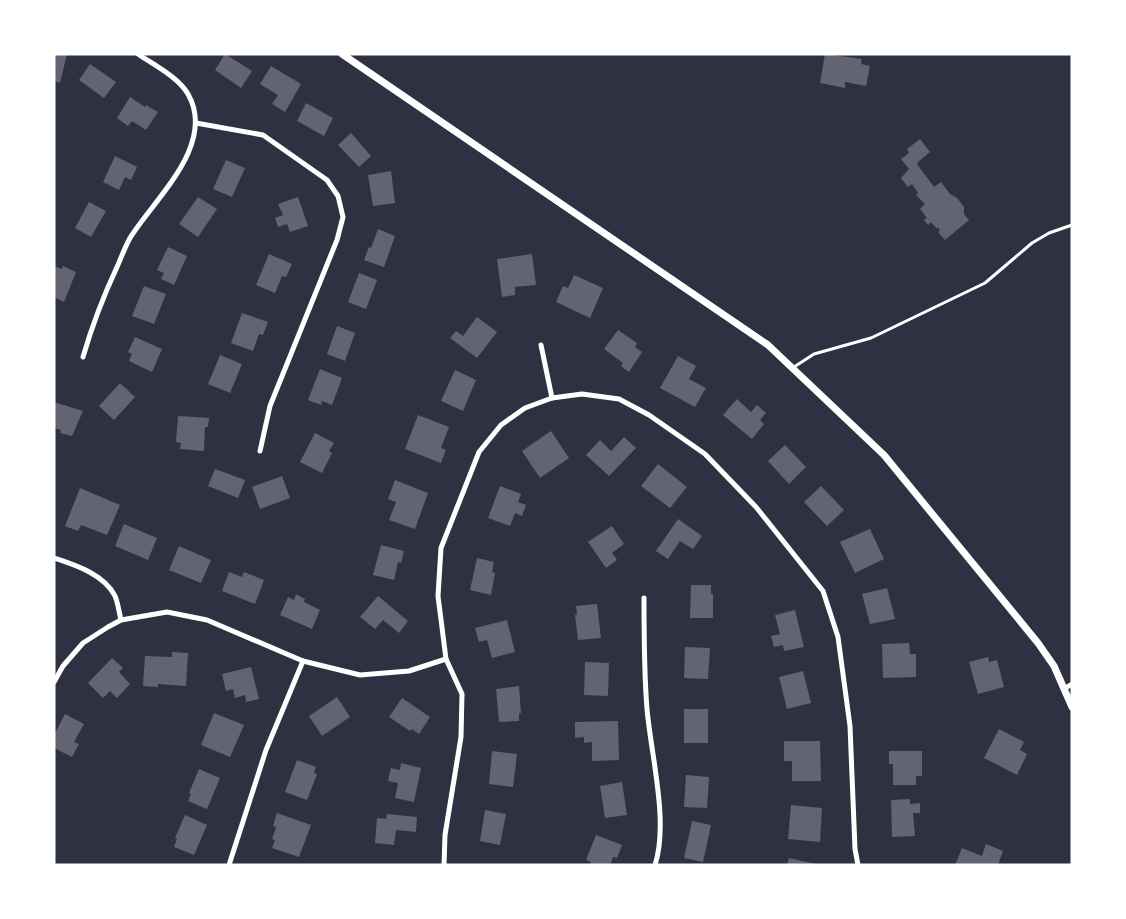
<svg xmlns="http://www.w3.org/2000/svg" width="1126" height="919" viewBox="0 0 1126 919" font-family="Manrope,sans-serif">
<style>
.building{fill:#626471}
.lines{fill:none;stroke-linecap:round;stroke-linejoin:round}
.service{stroke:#fff;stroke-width:3}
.minor{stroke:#fff;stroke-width:5}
.tertiary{stroke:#fff;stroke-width:7}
</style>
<rect width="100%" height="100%" fill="#2d3142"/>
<g class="building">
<polygon points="54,54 67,54 60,83 54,81"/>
<polygon points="225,54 252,71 241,88 215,70"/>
<polygon points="825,54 862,59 861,64 870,66 866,86 845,82 845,88 820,83"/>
<polygon points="90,64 116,82 104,98 79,80"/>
<polygon points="271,66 301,84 285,112 272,104 278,95 260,84"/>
<polygon points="130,97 145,107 146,105 158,112 146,130 132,121 128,126 117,118"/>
<polygon points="306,103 333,118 324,136 297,121"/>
<polygon points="351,133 371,156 359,167 338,145"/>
<polygon points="920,139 930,152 918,162 917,164 934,187 941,182 950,194 957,198 964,207 964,214 969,220 945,240 938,232 940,230 938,227 937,229 931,222 928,225 924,220 927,218 920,209 925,204 916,195 918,193 912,184 908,187 901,178 909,169 901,159 909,153 907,149"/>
<polygon points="115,156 137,167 131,180 125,177 119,190 103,182"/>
<polygon points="226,160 245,168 232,197 213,189"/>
<polygon points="391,171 395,203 373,206 368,175"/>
<polygon points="198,197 217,209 198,237 179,224"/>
<polygon points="298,197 308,226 290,232 287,224 278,227 275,218 283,215 278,204"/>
<polygon points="89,202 106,211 91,237 75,228"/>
<polygon points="378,229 395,236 384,267 364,260 369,247 371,248"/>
<polygon points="168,247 187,256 174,285 161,279 164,273 157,270"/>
<polygon points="269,254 292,264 286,277 282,276 275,293 256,285"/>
<polygon points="532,254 536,285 515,287 515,295 502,297 497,259"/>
<polygon points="54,266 62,269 63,266 76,272 64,302 54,297"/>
<polygon points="359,273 377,280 366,309 348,302"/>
<polygon points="574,275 603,288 590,318 556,302 563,286 568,288"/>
<polygon points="144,286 166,294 154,324 132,316"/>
<polygon points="242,313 268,322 263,335 259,334 253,351 231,343"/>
<polygon points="477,317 497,332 477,358 450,338 456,331 463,336"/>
<polygon points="337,326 355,333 345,361 327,354"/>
<polygon points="618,330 637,343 635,347 642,352 629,372 621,366 623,363 604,349"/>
<polygon points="135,337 162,349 152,372 129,361 132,354 128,352"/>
<polygon points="220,355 242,364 230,393 208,384"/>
<polygon points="678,356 696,366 689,379 706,388 695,407 660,388"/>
<polygon points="320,369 342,378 332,405 322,401 321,405 308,400"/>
<polygon points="455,370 476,380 463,411 441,401"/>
<polygon points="120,383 135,397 114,420 99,406"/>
<polygon points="737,399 751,412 757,405 766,413 760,420 764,424 752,439 723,415"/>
<polygon points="54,402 83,411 72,436 60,433 61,430 54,428"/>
<polygon points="418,415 449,427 441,448 446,450 441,463 405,449"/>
<polygon points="178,416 209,418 208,427 205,427 204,451 180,449 181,443 176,442"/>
<polygon points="551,431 569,458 540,478 522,451"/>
<polygon points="315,433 334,443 329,451 332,453 322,473 300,462"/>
<polygon points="624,437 636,448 609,476 586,455 600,440 611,451"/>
<polygon points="785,445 806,467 789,484 768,461"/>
<polygon points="658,464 687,487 670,508 641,486"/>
<polygon points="215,469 245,480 238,498 208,486"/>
<polygon points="282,476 290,498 260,509 252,487"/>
<polygon points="395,480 428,493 415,529 389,520 396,502 388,499"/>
<polygon points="500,486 521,494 518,502 526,505 522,516 515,513 510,526 488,518"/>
<polygon points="821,486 844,510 827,526 804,502"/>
<polygon points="80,488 120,505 107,535 81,525 78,531 65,526"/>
<polygon points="678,519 702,536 693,549 680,541 668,559 656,551"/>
<polygon points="124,524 157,538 148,560 115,546"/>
<polygon points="612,526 624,544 612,553 617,560 606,568 588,542"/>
<polygon points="870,529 884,559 855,573 840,542"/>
<polygon points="381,545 404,551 401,563 398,562 394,580 373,575"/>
<polygon points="179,546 211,560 201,583 169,570"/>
<polygon points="477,558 494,562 492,572 495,573 491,595 470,590"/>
<polygon points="229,572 242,577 244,572 264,580 255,604 222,591"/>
<polygon points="691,585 711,585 711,594 713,594 713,618 690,618"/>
<polygon points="887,588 895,619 870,624 862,594"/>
<polygon points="296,594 305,599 304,602 320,610 312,629 280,615 288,597 294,600"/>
<polygon points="378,596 408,621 399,633 383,620 375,629 360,617"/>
<polygon points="597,604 601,638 578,640 575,615 577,615 576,606"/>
<polygon points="795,610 804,647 784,651 783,645 774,647 771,636 780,634 775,615"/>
<polygon points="507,620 515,652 492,658 487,640 479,642 475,628"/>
<polygon points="909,643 910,654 916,654 916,677 883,678 882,644"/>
<polygon points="685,647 710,648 708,679 684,678"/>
<polygon points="172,652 188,653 186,686 158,684 158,687 143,686 145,656 172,657"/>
<polygon points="988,657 989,662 997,660 1004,687 978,694 969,662"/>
<polygon points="112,658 123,668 119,672 130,684 117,698 110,691 103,698 88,683"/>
<polygon points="585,662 609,663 608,696 584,695"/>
<polygon points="251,667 259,699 246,702 245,695 235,698 233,689 226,691 222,674"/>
<polygon points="803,671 811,703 787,709 779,677"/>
<polygon points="519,686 521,713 519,713 519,721 499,722 496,689"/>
<polygon points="337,697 350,717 322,736 309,716"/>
<polygon points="402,698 430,717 419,734 412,729 410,731 389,717"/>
<rect x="684" y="709" width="24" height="34"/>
<polygon points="214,713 244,725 230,757 201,745"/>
<polygon points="65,714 84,724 74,742 79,744 72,757 54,748 54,735"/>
<polygon points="618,721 619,760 592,761 592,742 584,743 584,737 575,738 575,722"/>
<polygon points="999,729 1024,742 1020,750 1027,754 1017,775 984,758"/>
<polygon points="784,741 820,741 821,781 792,781 792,761 784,761"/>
<polygon points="492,751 517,754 513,787 489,784"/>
<polygon points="889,751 922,751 922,776 916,776 916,785 893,785 893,764 889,764"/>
<polygon points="297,760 316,767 314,773 317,774 307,800 285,792"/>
<polygon points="401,763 421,768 414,802 395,798 398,783 388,781 391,768 400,770"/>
<polygon points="199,769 220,778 207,809 188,801 191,794 189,793"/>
<polygon points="686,775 709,777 707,808 684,807"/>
<polygon points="622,782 627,815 605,818 600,786"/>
<polygon points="910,799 910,804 920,803 920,813 913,813 915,836 892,837 891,800"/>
<polygon points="791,805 822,808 820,842 788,839"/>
<polygon points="485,810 506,814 500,845 480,841"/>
<polygon points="277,813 311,825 299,857 272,848 275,840 272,839 276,827 273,826"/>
<polygon points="387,814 417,817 416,832 396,830 394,845 375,843 377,818 386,819"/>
<polygon points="185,815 207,825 194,855 174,847 177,839 175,838"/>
<polygon points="692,821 711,825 703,862 684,858"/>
<polygon points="596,835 622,845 617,858 613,857 610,865 590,865 591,862 586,860"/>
<polygon points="986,844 1003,851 998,865 955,865 962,848 982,856"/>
<polygon points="789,858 816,864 816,865 787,865"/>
</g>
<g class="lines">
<polyline class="service" points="794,367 814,354 871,338 985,283 1032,243 1049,233 1072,225"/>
<g class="minor">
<polyline points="196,123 263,135 327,180 338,196 343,217 337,240 270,406 260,451"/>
<polyline points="541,345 552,398"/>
<path d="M83,357c9,-31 20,-60 34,-90 4,-9 8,-20 13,-29 24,-39 87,-93 58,-144 -10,-17 -34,-29 -50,-40"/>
<path d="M54,558c21,7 50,16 61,38 3,7 4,16 6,24"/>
<path d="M644,598c0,37 0,75 3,111 4,46 22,113 8,156"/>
<polyline points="54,682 63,666 83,643 108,627 121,620 167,612 207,620 303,661 360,675 409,671 446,659"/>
<polyline points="1064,689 1072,684"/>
<polyline points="229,865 266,750 303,661"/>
<polyline points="444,865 445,835 461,737 462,694 446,659 438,596 441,548 479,452 501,425 525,408 552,398 582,394 619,399 649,415 705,454 756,507 823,591 838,637 850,726 855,849 858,865"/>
</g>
<polyline class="tertiary" points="342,54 768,345 884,455 1038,643 1054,666 1072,707"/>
</g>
<rect width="1126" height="919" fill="none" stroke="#ffffff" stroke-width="111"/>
</svg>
